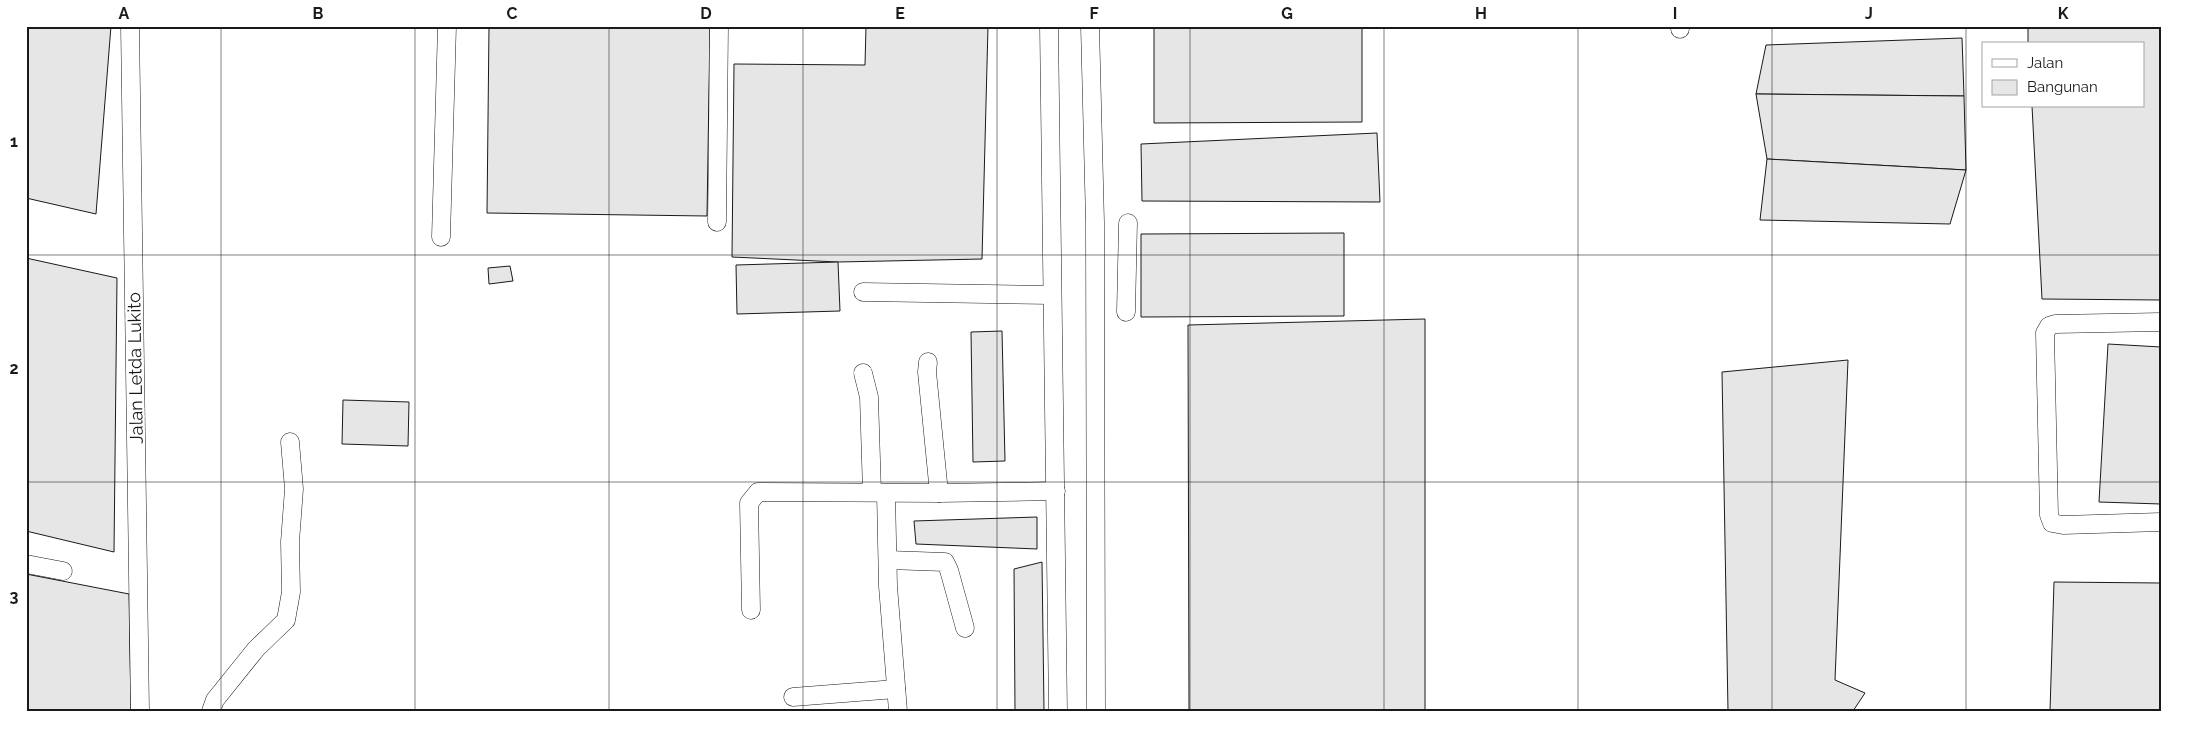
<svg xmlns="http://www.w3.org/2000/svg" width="2187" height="737" viewBox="0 0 2187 737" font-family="Raleway,sans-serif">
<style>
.building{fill:#e6e6e6;stroke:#1a1a1a}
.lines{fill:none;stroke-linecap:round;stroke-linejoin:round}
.minor-casing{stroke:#1a1a1a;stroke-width:19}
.minor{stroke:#fff;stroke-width:18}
.grid{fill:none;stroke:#1a1a1a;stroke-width:1;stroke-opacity:0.55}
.labels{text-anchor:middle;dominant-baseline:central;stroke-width:4;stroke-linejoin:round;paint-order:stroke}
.street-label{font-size:18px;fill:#1a1a1a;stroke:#fff}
.neatline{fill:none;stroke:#1a1a1a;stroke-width:2}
.grid-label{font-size:16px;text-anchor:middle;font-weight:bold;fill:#1a1a1a}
</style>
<rect width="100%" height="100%" fill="#fff"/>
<g class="building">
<polygon points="26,26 111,26 96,214 26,198"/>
<polygon points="489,26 710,26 707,216 487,213"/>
<polygon points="866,26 988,26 982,259 838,262 732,257 734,64 865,65"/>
<polygon points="1154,26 1362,26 1362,122 1154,123"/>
<polygon points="2028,26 2161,26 2161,300 2042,299 2032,106 2143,106 2143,44 2028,44"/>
<polygon points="1962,38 1964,96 1756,94 1766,45"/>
<polygon points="1756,94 1964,96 1966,170 1767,159"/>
<polygon points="1377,133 1380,202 1142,201 1141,144"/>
<polygon points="1767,159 1966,170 1950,224 1760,220"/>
<polygon points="1344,233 1344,316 1141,317 1141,234"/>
<polygon points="26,258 117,278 114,552 26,531"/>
<polygon points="838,262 840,311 737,314 736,265"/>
<polygon points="510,266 513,281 489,284 488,268"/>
<polygon points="1425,319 1425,711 1189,711 1188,325"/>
<polygon points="1002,331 1005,461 973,462 971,332"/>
<polygon points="2108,344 2161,347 2161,504 2099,502"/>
<polygon points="1848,360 1835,680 1865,693 1853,711 1728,711 1722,372"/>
<polygon points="343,400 409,402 408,446 342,444"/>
<polygon points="1037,517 1037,549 916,544 914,521"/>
<polygon points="1042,562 1044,710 1015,711 1014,569"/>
<polygon points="26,574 129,594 131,711 26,711"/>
<polygon points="2054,582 2161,583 2161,711 2050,711"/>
</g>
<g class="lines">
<g class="minor-casing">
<g id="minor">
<polyline points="130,26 140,711"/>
<polyline points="1049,26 1058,711"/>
<polyline points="1090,26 1095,222 1096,711"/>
<polyline points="1680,26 1680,29"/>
<polyline points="717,222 719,26"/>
<polyline points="441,237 447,26"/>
<polyline points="863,292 1051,295"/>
<polyline points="1126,312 1128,223"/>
<polyline points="2161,322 2055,324 2049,326 2045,333 2049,515 2052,523 2063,525 2161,522"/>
<polyline points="928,362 927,372 939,493"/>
<polyline points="863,373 869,397 872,492"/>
<polyline points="886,494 888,586 898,711"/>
<polyline points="888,560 945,562 949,570 965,628"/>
<polyline points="26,564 63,571"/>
<polyline points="751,610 749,503 758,492 939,493 1056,491"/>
<polyline points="793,697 896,689"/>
<polyline points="211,711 215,700 256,649 286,620 291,592 290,542 294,489 290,442"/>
</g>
</g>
<use href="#minor" class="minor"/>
</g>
<path class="grid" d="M221,26v685M415,26v685M609,26v685M803,26v685M997,26v685M1190,26v685M1384,26v685M1578,26v685M1772,26v685M1966,26v685M26,255h2135M26,482h2135"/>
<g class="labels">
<g class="street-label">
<text transform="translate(135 368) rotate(-91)">Jalan Letda Lukito</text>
</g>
</g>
<rect width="2187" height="737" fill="none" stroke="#ffffff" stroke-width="55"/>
<rect x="1982" y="42" width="162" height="65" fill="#ffffff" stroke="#a3a3a3"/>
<rect x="1992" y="59" width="25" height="8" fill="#ffffff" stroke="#a3a3a3"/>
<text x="2027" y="68" font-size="15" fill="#1a1a1a">Jalan</text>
<rect x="1992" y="80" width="25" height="15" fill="#e6e6e6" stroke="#a3a3a3"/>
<text x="2027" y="92" font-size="15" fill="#1a1a1a">Bangunan</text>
<rect x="28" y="28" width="2132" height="682" class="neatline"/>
<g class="grid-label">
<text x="124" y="19">A</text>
<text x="318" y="19">B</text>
<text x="512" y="19">C</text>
<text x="706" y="19">D</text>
<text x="900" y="19">E</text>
<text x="1094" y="19">F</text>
<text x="1287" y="19">G</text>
<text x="1481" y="19">H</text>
<text x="1675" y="19">I</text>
<text x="1869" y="19">J</text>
<text x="2063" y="19">K</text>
<text x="14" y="147">1</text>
<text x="14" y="374">2</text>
<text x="14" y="602">3</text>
</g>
</svg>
